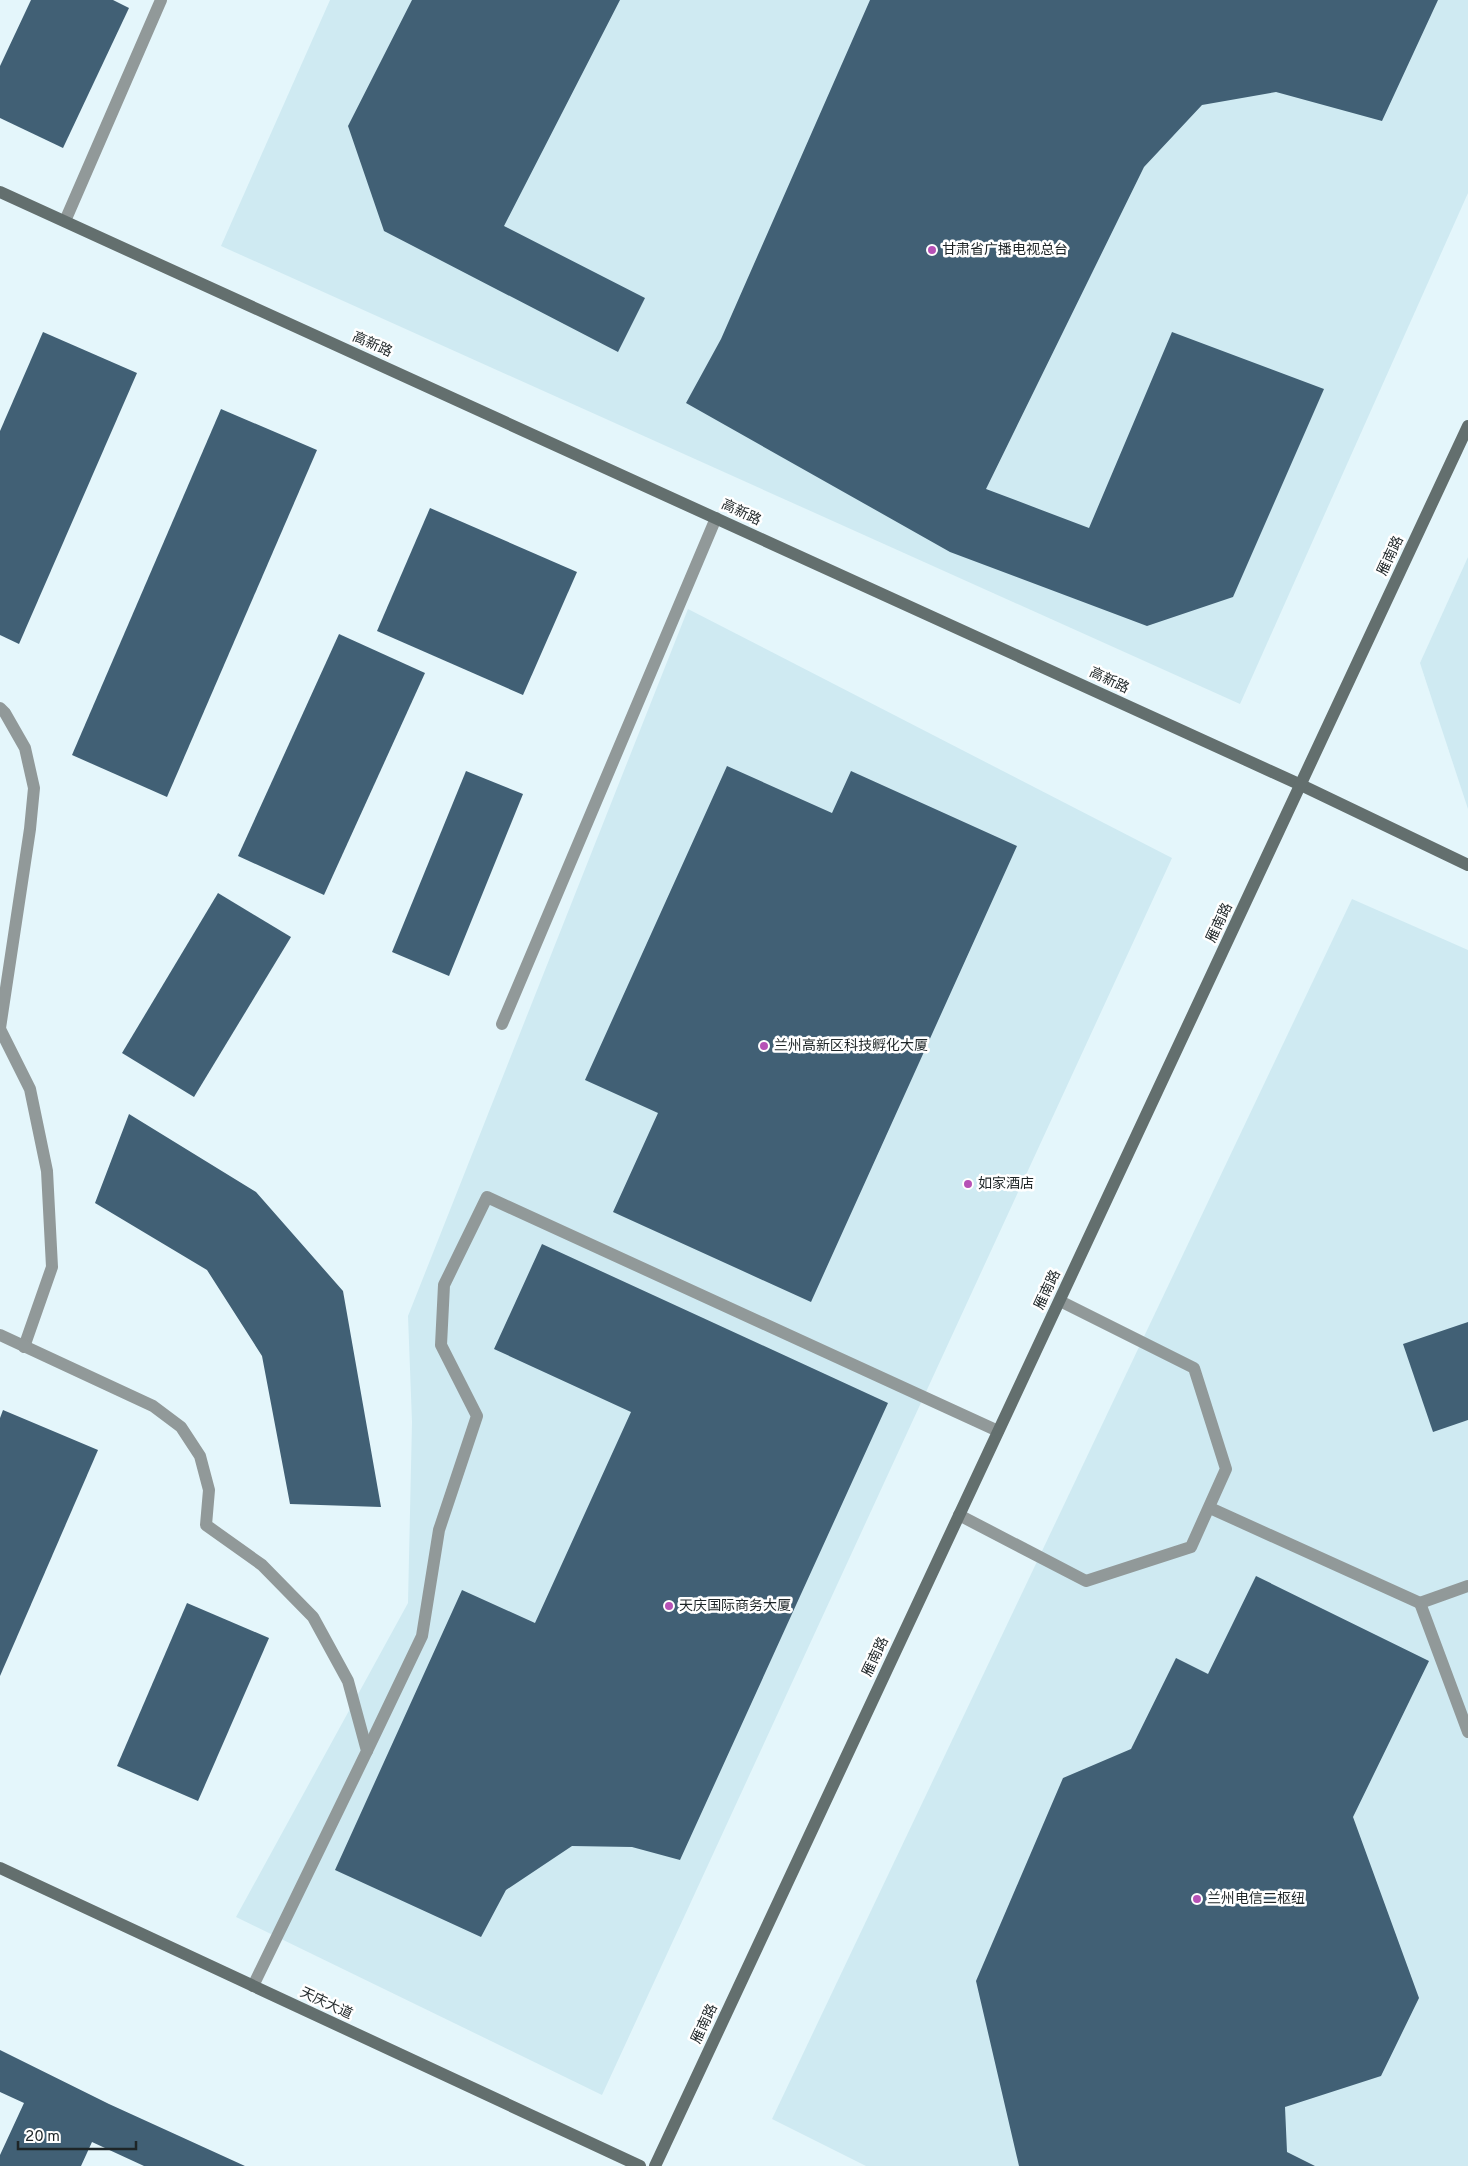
<svg xmlns="http://www.w3.org/2000/svg" width="1468" height="2166" viewBox="0 0 1468 2166" font-family="Overpass,'Noto Sans SC',sans-serif">
<style>
.built{fill:#cfeaf2}
.building{fill:#416075}
.lines{fill:none;stroke-linecap:round;stroke-linejoin:round}
.lane{stroke:#919999;stroke-width:12}
.street{stroke:#919999;stroke-width:12}
.secondary{stroke:#636f6e;stroke-width:12}
.poi-dot{fill:#b651b6;stroke:#fff;stroke-width:2}
.labels{text-anchor:middle;dominant-baseline:central;stroke-width:5;stroke-linejoin:round;paint-order:stroke}
.poi-label{font-size:14px;fill:#1e2527;stroke:#fff;text-anchor:start}
.street-label{font-size:14px;fill:#1e2527;stroke:#fff}
</style>
<rect width="100%" height="100%" fill="#e4f6fb"/>
<g class="built">
<polygon points="330,0 1468,0 1468,193 1240,704 221,246"/>
<polygon points="1468,557 1468,809 1420,663"/>
<polygon points="688,609 1172,858 602,2095 236,1917 408,1603 412,1422 408,1316"/>
<polygon points="1352,899 1468,950 1468,2166 866,2166 772,2119"/>
</g>
<g class="building">
<polygon points="31,0 113,0 129,8 63,148 0,118 0,66"/>
<polygon points="412,0 620,0 504,226 645,298 618,352 384,231 348,126"/>
<polygon points="870,0 1438,0 1382,121 1276,92 1202,105 1144,167 986,489 1089,528 1172,332 1324,389 1233,597 1147,626 950,552 686,403 721,339"/>
<polygon points="43,332 137,373 19,644 0,635 0,431"/>
<polygon points="221,409 317,450 167,797 72,755"/>
<polygon points="430,508 577,572 523,695 377,631"/>
<polygon points="339,634 425,673 324,895 238,856"/>
<polygon points="727,766 832,813 851,771 1017,846 811,1302 613,1212 658,1113 585,1080"/>
<polygon points="466,771 523,794 449,976 392,952"/>
<polygon points="218,893 291,937 194,1097 122,1053"/>
<polygon points="129,1114 256,1192 343,1291 381,1507 290,1504 262,1356 207,1270 95,1203"/>
<polygon points="542,1244 888,1403 680,1860 632,1847 572,1846 506,1890 481,1937 335,1870 462,1590 535,1623 631,1412 494,1349"/>
<polygon points="1468,1322 1468,1420 1433,1432 1403,1344"/>
<polygon points="3,1410 98,1450 0,1676 0,1418"/>
<polygon points="1256,1576 1429,1661 1353,1817 1419,1998 1381,2076 1285,2107 1287,2152 1315,2166 1019,2166 976,1981 1063,1778 1131,1749 1176,1658 1208,1674"/>
<polygon points="187,1603 269,1638 198,1801 117,1766"/>
<polygon points="0,2050 109,2104 245,2166 144,2166 92,2142 81,2166 0,2166 0,2155 24,2103 0,2092"/>
</g>
<g class="lines">
<g class="lane">
<polyline points="65,221 161,0"/>
<polyline points="502,1024 716,518"/>
<polyline points="1210,1508 1420,1603"/>
<polyline points="959,1515 1086,1581 1191,1547 1226,1469 1194,1368 1060,1301"/>
<polyline points="1468,1586 1420,1603 1468,1732"/>
<polyline points="367,1751 422,1636 439,1530 477,1416 441,1345 444,1285 487,1197 998,1431"/>
</g>
<g class="street">
<polyline points="0,708 5,713 25,748 34,788 30,829 0,1028"/>
<polyline points="0,1029 30,1089 47,1171 52,1267 24,1347"/>
<polyline points="0,1335 153,1406 181,1427 200,1456 209,1490 206,1525 262,1565 313,1617 348,1681 367,1751 253,1986"/>
</g>
<g class="secondary">
<polyline points="0,192 1301,785 1468,865"/>
<polyline points="0,1868 640,2166"/>
<polyline points="655,2166 1468,426"/>
</g>
</g>
<g class="poi-dot">
<circle cx="932" cy="250" r="5"/>
<circle cx="764" cy="1046" r="5"/>
<circle cx="968" cy="1184" r="5"/>
<circle cx="669" cy="1606" r="5"/>
<circle cx="1197" cy="1899" r="5"/>
</g>
<g class="labels">
<g class="poi-label">
<text x="942" y="250">甘肃省广播电视总台</text>
<text x="774" y="1046">兰州高新区科技孵化大厦</text>
<text x="978" y="1184">如家酒店</text>
<text x="679" y="1606">天庆国际商务大厦</text>
<text x="1207" y="1899">兰州电信二枢纽</text>
</g>
<g class="street-label">
<text transform="translate(372 345) rotate(24)">高新路</text>
<text transform="translate(741 513) rotate(25)">高新路</text>
<text transform="translate(1391 556) rotate(-65)">雁南路</text>
<text transform="translate(1109 681) rotate(25)">高新路</text>
<text transform="translate(1220 923) rotate(-65)">雁南路</text>
<text transform="translate(1048 1290) rotate(-65)">雁南路</text>
<text transform="translate(876 1657) rotate(-65)">雁南路</text>
<text transform="translate(326 2004) rotate(25)">天庆大道</text>
<text transform="translate(705 2024) rotate(-65)">雁南路</text>
</g>
</g>
<path d="M18 2141v8h118v-8" fill="none" stroke="#1e2527" stroke-width="2.5"/>
<text x="25" y="2141" font-size="15" fill="#1e2527" stroke="#ffffff" stroke-width="4" paint-order="stroke">20 m</text>
</svg>
